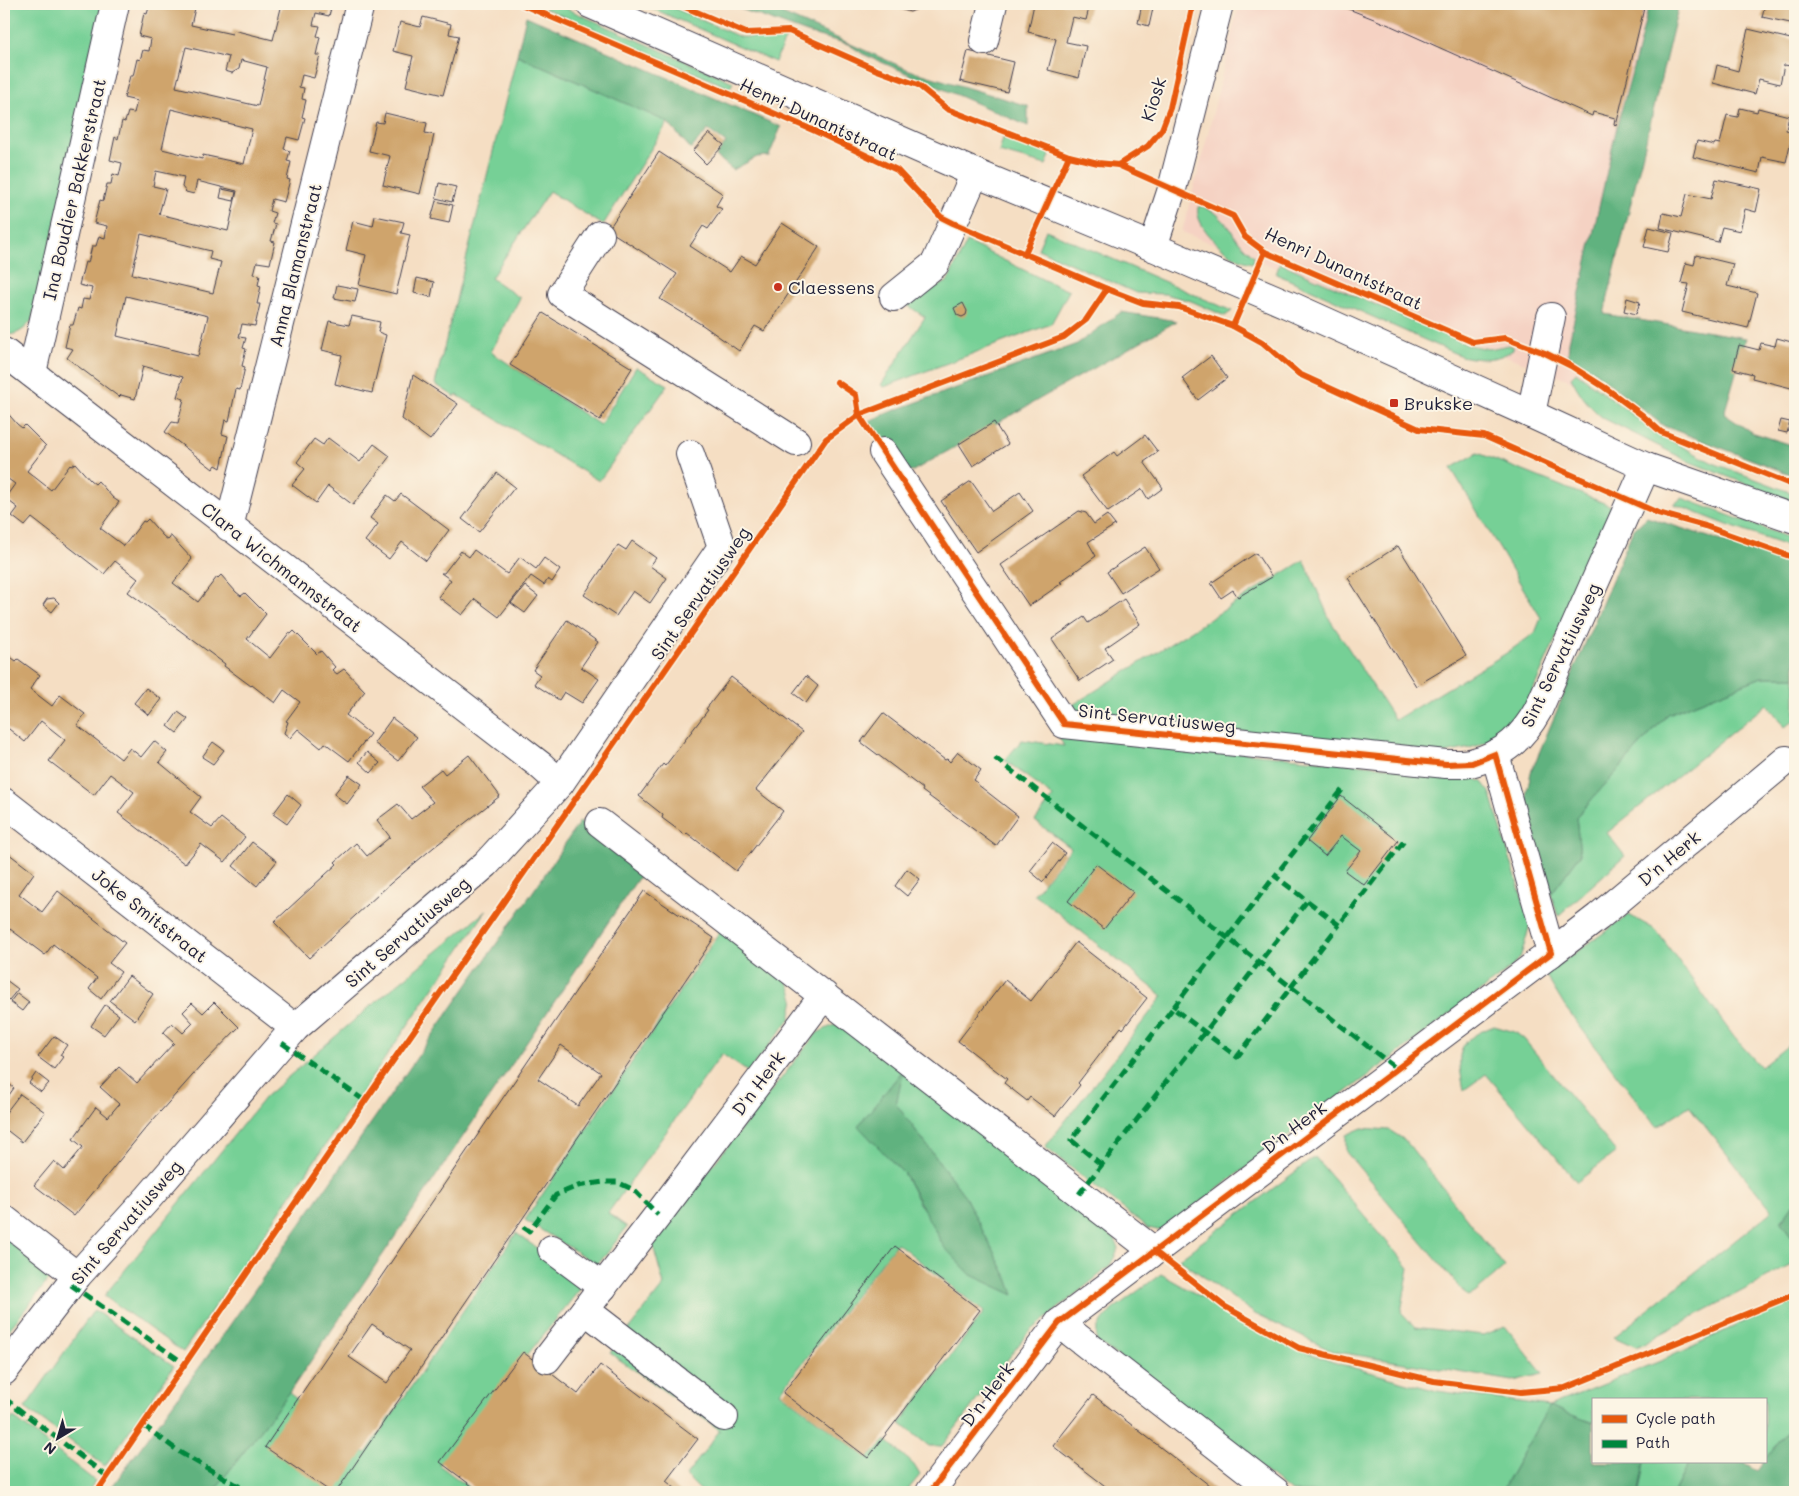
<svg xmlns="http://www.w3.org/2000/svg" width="1799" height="1496" viewBox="0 0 1799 1496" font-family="Mali,sans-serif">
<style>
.built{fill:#f5d2c3}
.green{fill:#76d096;stroke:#4c7968;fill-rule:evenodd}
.forest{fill:#60b27f;stroke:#416a5d}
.building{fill:#cfa46c;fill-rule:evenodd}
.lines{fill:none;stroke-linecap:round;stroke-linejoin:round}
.minor-casing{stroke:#423e4f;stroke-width:30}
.minor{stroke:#fff;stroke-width:28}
.quiet{stroke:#00873e;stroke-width:5;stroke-dasharray:10 5;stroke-linecap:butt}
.cycleway-casing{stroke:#fcf5e5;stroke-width:9}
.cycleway{stroke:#e8590c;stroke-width:6}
.poi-dot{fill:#c8321e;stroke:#fcf5e5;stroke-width:2}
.labels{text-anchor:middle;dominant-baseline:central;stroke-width:4;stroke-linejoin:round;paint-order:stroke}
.street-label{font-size:18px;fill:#22223b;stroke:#fcf5e5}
.poi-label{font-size:18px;fill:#22223b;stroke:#fcf5e5;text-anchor:start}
</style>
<rect width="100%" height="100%" fill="#fcf5e5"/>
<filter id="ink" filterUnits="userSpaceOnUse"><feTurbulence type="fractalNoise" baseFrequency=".02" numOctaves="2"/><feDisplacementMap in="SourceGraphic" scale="10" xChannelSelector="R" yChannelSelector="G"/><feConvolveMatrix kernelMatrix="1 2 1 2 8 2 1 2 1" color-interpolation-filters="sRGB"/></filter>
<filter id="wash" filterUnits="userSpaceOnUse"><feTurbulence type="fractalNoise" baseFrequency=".0096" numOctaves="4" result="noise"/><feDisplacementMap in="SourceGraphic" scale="20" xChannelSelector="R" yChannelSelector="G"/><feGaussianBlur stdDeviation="1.12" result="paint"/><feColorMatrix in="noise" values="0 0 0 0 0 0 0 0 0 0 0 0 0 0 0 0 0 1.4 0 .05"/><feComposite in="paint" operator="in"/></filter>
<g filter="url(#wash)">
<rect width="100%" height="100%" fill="#f5dec3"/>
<polygon class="built" points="1239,4 1667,4 1587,323 1582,385 1182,232 1207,138"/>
<g class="green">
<path d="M6,4h102l-76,316c-7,9 -16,17 -28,14v-320z"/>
<polygon points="535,4 556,4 733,82 730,88"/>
<polygon points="642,4 665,4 740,37 786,38 775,62"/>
<polygon points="517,55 668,122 603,225 549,191 491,278 520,298 491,352 600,425 636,367 668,385 599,481 457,395 455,397 435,384"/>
<polygon points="1003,138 1049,153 1050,156 1046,165 999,152"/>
<path d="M1202,206l15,8 13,14 5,9 10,11 9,8 -1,7c-20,-1 -60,-35 -55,-56z"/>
<polygon points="1046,230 1232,311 1225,316 1191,301 1165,294 1136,293 1038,249"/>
<polygon points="967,242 1044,280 1069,291 1051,324 884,387 881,385 925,317 907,305 929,291 947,282"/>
<path d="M1280,263l188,82 21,4 20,-4 4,1v4c-17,11 -34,10 -52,6l-185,-82z"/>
<path d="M1576,372l79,60 58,31 82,31v9l-105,-41 -87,-44c-15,-12 -24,-25 -32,-41z"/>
<polygon points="1478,453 1614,507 1523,713 1497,738 1470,748 1436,755 1072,711 1071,706 1304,560 1330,620 1395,720 1505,654 1535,633 1541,618 1451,468"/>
<polygon points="1682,498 1795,540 1795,549 1730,526 1674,504"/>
<polygon points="1762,677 1795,677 1795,719 1785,727 1767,704 1607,833 1625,856 1558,916 1551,894 1580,855 1576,817 1668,714"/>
<polygon points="1057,734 1468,775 1482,782 1490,792 1530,924 1524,946 1520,958 1511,968 1162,1231 1148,1228 1045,1147 1163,996 1034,894 1071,848 1035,821 1053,797 1005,760 1022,740 1064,746"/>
<polygon points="487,910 183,1352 104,1296 265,1097 366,1010"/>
<polygon points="1629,915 1656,930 1734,1037 1761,1067 1795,1040 1795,1202 1781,1222 1795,1241 1795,1263 1636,1347 1614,1337 1772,1211 1689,1106 1657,1127 1565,1007 1545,974"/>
<polygon points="722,929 788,981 794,999 790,1019 748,1072 722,1054 608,1213 627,1227 605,1256 596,1264 525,1220"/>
<path d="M834,1025l20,4 261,210 4,10 -10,18 -82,67 -85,112h-13l-29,-23 84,-111 -87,-69 -117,149 88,66 18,-18 28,25 6,10 -14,17h-204l-16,-16 34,-46 -110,-77 54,-68 -12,-43 165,-209zM903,1070l-7,34 68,91 45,86 4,13 -93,-89 -16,-31 -45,-48z"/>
<path d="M1494,1026l21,6 9,7 92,113 -39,30 -91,-108 -22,16c-8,-39 -8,-49 30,-64z"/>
<polygon points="1362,1128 1389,1130 1405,1140 1505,1267 1475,1293 1467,1296 1346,1152 1346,1135"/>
<polygon points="1315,1157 1409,1268 1401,1312 1415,1327 1483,1335 1505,1326 1543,1374 1513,1381 1332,1351 1255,1314 1179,1259"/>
<polygon points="4,1232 55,1272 4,1336"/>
<polygon points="516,1233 585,1283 439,1465 475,1492 213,1492 289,1393 366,1453"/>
<polygon points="1161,1274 1283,1343 1333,1362 1437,1391 1549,1406 1663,1360 1795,1298 1795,1421 1765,1459 1765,1400 1593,1400 1593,1423 1549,1407 1502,1490 1504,1492 1291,1492 1119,1357 1096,1342 1097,1328 1112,1310"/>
<polygon points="94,1310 174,1366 105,1466 25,1408"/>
<polygon points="13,1417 95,1481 88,1492 4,1492 4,1432"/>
<polygon points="1644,1462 1689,1462 1674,1492 1639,1492"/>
</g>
<g class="forest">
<polygon points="727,4 760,4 909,70 1028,106 1028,126 863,54 848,44 807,33"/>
<polygon points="1649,4 1679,4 1604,314 1746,338 1724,414 1751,432 1795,446 1795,476 1664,426 1586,365 1568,356 1569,342 1617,126 1638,50"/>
<polygon points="526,16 781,127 769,156 757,157 733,170 716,156 726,143 708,130 691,149 667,122 517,55"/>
<polygon points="1121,312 1177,321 904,476 869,421 890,412 1077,344"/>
<polygon points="1647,517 1795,565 1795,677 1762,677 1668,714 1576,817 1580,855 1551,894 1535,840 1526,796 1531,772 1633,530"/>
<polygon points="580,821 643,871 289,1393 213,1492 108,1492 218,1342 541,880"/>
<polygon points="904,1069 896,1104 964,1195 1009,1281 1014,1295 971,1275 944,1247 904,1174 858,1126"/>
<polygon points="1795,1202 1795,1241 1781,1222"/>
<polygon points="1549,1406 1593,1423 1593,1462 1644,1462 1639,1492 1504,1492 1502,1491"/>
<polygon points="1795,1421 1795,1492 1674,1492 1689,1462 1742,1462 1757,1470 1763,1462 1765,1462 1765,1459"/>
</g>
<g id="blocks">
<g class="building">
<path d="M150,4h46l-5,21 41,9 1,-4 40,10 9,-36h50l-3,12 -13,-3 -3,12 7,1 -3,10 3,1 -4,18h4l-6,23 -12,-3 -3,12 5,1 -2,11 4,1 -4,17 3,1 -6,22 -12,-3 -3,12 6,2 -3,10 4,1 -4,17 3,1 -6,22 -12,-3 -3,12 6,2 -3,10 4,1 -5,17 4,1 -5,22 -13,-2 -3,12 6,1 -2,10 3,1 -4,18h3l-5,22 -13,-2 -3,13 7,1 -3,10 3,1 -4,17 3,1 -5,23 -4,-1 -7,32 -4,-1 -3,14 6,2 -7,32 -5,-3 -3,4 -48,-37 7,-10 6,1 6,-24 -7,-2 6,-20 -40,-11 -8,33 -14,-4 -2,2 -52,-39 6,-9 -8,-2 5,-22h3l5,-17 3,1 2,-10 6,1 3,-12 -13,-3 6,-23 3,1 4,-17h4l3,-10 6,2 2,-12 -13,-3 6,-23 3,1 4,-17h4l2,-10 6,2 3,-13 -12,-3 5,-23 3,2 4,-18 3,1 3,-10 6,1 3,-12 -13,-3 6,-22h3l4,-17 3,1 3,-10 6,1 2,-12 -12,-3 5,-23 3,1zM186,47l43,10 -4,14 7,2 7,-4 2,-9 26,7 -9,39 -82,-19zM171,109l81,20 -8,35 -41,-9 -1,4 -40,-10zM156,171l28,6 -2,10 4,5 8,2 3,-13 40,10 -9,40 -69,-17 7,-25 -13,-3zM141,234l70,17 -2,8 12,3 -8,31 -81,-19zM126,296l82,20 -10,40 -81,-20z"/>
<polygon points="893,4 918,4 917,9 910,12 892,7"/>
<polygon points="1034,4 1090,4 1086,20 1072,17 1066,42 1086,46 1079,78 1048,70 1056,39 1028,32"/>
<polygon points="1142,4 1154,4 1149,26 1138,23"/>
<polygon points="1336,4 1645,4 1616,126 1614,124 1615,118 1593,112 1592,116 1389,25"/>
<polygon points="1765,4 1795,4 1795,24 1762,17"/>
<polygon points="423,17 451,24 449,34 459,36 443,95 406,86 413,56 393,51 400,22 420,27"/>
<polygon points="1748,29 1795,40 1795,49 1791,66 1784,65 1780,84 1759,79 1755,94 1713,83 1717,65 1738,71"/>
<polygon points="968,51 1014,62 1007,92 960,81"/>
<polygon points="1740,108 1757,112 1758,108 1789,116 1786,130 1793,132 1786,162 1762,157 1759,173 1693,157 1697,141 1714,145 1715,143 1720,144 1727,115 1738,117"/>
<polygon points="385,113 427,123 425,133 434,135 420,194 383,185 390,156 369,151 376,122 383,123"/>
<polygon points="709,133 724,145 706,164 693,151"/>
<polygon points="659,152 723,194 716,206 722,209 708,229 703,226 690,246 730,272 741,256 755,264 782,223 819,247 764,331 755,326 739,351 704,326 660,299 677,274 608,230"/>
<polygon points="1716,179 1761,189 1756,212 1745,209 1740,231 1722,227 1718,242 1660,228 1663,213 1681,217 1687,194 1711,199"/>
<polygon points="439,183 456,187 452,202 436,198"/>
<polygon points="222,189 236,192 234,201 220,198"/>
<polygon points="436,201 453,205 449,223 431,219"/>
<polygon points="375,216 404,222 401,233 410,235 396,294 359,285 366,255 346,250 353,221 373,226"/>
<polygon points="1649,227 1673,233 1668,252 1644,247"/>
<polygon points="1696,255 1733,264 1727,286 1757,293 1748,328 1682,312 1689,284 1681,283 1686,263 1694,265"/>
<polygon points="417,278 434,282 431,297 414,293"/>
<polygon points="337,285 358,289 355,302 334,298"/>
<polygon points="1627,298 1640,302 1636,314 1624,311"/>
<polygon points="963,303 967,311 966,315 962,317 957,315 954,308"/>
<polygon points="543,313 632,368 600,420 510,365"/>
<polygon points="352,316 380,322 378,332 386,335 372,393 335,384 342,355 322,350 329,321 349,325"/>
<polygon points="1777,338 1795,343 1795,389 1752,378 1753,374 1733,369 1739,345 1759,350 1761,343 1775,346"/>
<polygon points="1211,356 1227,378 1198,400 1182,378"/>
<polygon points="413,375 458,404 430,440 402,419"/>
<polygon points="4,409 17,424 22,428 25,425 46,446 27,471 51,490 70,465 71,466 75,463 90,480 95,484 98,481 113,498 119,502 100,528 124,546 143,521 145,522 148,519 163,536 168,540 170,538 170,535 192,559 173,583 198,602 217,577 218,578 221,575 236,592 241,596 245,593 266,614 247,639 270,658 289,633 291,634 294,631 317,654 321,651 335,667 332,670 337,674 344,669 365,691 346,715 370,734 349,761 325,743 321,748 298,729 290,738 284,733 288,722 286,721 300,702 284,690 275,703 252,685 251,686 224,666 225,664 128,592 138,579 115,561 104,574 32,518 25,526 12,516 18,508 5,498 15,484 4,476"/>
<polygon points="1781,420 1790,422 1787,433 1778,431"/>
<polygon points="994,422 1008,444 973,466 959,444"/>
<polygon points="1145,435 1158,452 1144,462 1163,488 1148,499 1142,489 1108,512 1081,476 1114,452 1117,456"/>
<polygon points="328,438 360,462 374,444 390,456 353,505 328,486 316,503 292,485 305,469 297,462 314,439 323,445"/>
<polygon points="497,473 515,487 479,532 462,519"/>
<polygon points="971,481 992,511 1020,492 1033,511 976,552 941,501"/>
<polygon points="401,494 449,530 426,561 402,542 389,559 365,541 378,524 370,518 387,495 395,501"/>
<polygon points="1079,511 1086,513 1094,524 1107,515 1115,525 1088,542 1096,556 1060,582 1062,583 1029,606 1001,565"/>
<polygon points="632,541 656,558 650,566 667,578 650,603 633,591 616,616 584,595 618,545 626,550"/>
<polygon points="1398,546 1466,656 1416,686 1348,578"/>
<polygon points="1145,547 1159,568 1121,593 1107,572"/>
<polygon points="474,550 507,574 520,557 536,569 544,558 560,570 552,582 548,579 544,585 531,576 499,617 475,599 462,615 438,597 451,580 441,573 444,573 461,551 469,557"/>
<polygon points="1256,553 1272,577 1238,597 1233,590 1221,598 1211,583"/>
<polygon points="525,586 538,596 525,613 511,603"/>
<polygon points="54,598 59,603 52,612 43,605 47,599"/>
<polygon points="1124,599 1140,624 1105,648 1113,659 1080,681 1052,639 1084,617 1088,623"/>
<polygon points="567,620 598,642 581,667 599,679 582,703 564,692 559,700 534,684 540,675 533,670"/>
<polygon points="4,652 16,661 18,659 40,675 30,689 52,706 60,695 85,714 77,725 121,759 130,748 141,757 154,741 167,752 159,762 201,797 190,812 212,828 221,818 245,837 225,862 201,844 185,864 118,813 134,792 110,774 94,795 49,761 65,740 41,721 25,742 4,725"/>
<polygon points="806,676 818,686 806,703 793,693"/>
<polygon points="731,677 802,732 756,790 783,811 736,871 687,833 685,835 662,818 663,815 639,796 663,764 665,766 708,710 706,709"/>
<polygon points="146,688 161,699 149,715 134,703"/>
<polygon points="178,712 188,719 177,733 168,726"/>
<polygon points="883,713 945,760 947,759 950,762 958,752 981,770 974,780 978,783 977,784 1018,816 996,846 922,791 923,789 861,742"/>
<polygon points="392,718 417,737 398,761 374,743"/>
<polygon points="213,742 224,750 213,764 202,757"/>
<polygon points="367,752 380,763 371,773 359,762"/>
<polygon points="469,755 500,796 434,847 391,883 309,958 274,922 337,864 335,862 356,843 367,856 390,837 377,820 398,804 411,819 433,802 419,786 441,769 445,774"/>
<polygon points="349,775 362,784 347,804 334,794"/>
<polygon points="288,794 301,805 287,824 273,814"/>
<polygon points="1341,796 1398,841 1364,885 1345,871 1361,851 1341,836 1325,856 1307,841"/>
<polygon points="252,842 277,861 257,886 233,866"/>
<polygon points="1052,843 1065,853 1043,882 1030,871"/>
<polygon points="4,850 34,873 19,894 42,912 58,891 125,943 109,963 121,972 101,999 89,989 97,978 53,944 45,955 10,929 4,938"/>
<polygon points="1096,864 1133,892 1104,929 1068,901"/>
<polygon points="907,869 920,879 907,896 895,886"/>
<path d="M644,891l70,47 -378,554h-5l-66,-45zM561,1045l40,28 -23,33 -40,-27zM372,1324l38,26 -23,33 -38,-26z"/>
<polygon points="1076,942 1147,998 1123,1029 1121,1027 1078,1083 1080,1085 1055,1116 1030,1097 1027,1101 1004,1083 1007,1079 958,1041 1005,980 1031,1001"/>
<polygon points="129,976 153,994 135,1020 110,1001"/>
<polygon points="6,980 18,989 9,1000 4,996 4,983"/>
<polygon points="17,993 29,1002 22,1011 10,1002"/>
<polygon points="214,1002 239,1027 200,1067 145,1129 74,1216 34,1185 54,1161 64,1170 83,1147 73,1139 96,1107 108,1117 119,1104 100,1087 118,1068 119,1067 137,1083 174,1043 163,1033 172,1023 183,1033 193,1023 183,1012 192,1003 203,1013"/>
<polygon points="105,1005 119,1015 104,1035 91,1026"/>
<polygon points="54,1036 67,1045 60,1055 63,1057 54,1069 38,1057"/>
<polygon points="36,1073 49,1083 41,1092 29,1083"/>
<polygon points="4,1080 14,1088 4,1102"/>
<polygon points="20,1094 45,1112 22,1142 4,1128 4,1115"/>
<polygon points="895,1246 980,1310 868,1458 783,1393"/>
<polygon points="523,1352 578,1394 600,1365 698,1439 666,1481 680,1492 480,1492 440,1462"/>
<polygon points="1093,1395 1218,1492 1113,1492 1053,1446"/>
</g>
</g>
</g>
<g filter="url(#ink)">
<use href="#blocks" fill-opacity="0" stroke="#423e4f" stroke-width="1"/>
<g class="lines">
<g class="minor-casing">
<g id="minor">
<polyline points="590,4 975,173 1153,247 1289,305 1531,414 1646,467 1795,519"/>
<polyline points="984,41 993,4"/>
<polyline points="600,235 562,294 796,442"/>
<polyline points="1153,247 1172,189 1219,4"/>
<polyline points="894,297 935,264 975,173"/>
<polyline points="4,352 540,765 560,783"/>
<polyline points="32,373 115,4"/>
<polyline points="1531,414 1551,317"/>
<path d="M883,452l181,272 382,40c9,0 19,1 28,-2 31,-8 49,-25 64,-52l108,-243"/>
<polyline points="229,527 360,4"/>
<polyline points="4,802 295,1028"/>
<polyline points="600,823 1154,1251"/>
<polyline points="1551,953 1598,917 1786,760"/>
<polyline points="4,1219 77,1276"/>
<polyline points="552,1249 603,1287"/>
<polyline points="585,1310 724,1417"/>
<polyline points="1059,1323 1276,1492"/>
<polyline points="547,1359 658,1215 824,995"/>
<polyline points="4,1371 77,1276 149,1197 295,1028 486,864 560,783 722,547 690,454"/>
<polyline points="930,1492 1059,1323 1551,953 1495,754"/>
</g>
</g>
<use href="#minor" class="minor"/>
<g class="quiet">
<polyline points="995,758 1397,1069"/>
<polyline points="1342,790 1275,876 1339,925 1404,841"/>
<polyline points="1173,1008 1275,876"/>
<polyline points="282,1043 365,1101"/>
<polyline points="1102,1165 1071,1140 1173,1008 1237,1057 1339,925"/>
<polyline points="1079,1194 1307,901"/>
<polyline points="523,1227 529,1231 556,1195 578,1186 603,1182 617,1182 634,1190 658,1215"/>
<polyline points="71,1285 185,1364"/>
<polyline points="4,1398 108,1477"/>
<polyline points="143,1425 181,1453 249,1492"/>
</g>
<g class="cycleway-casing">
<g id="cycleway">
<polyline points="521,4 815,131 897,170 941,217 953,223 1107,289 1143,303 1179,307 1233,326 1262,342 1299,374 1419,429 1484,436 1658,513 1705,526 1795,558"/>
<polyline points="678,4 746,33 789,31 877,70 918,85 947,109 1069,156 1098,163 1118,165 1148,146 1162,129 1170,108 1193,4"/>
<polyline points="1118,165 1233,216 1245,237 1265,252 1473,342 1505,338 1545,353 1571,366 1604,387 1642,415 1661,432 1795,486"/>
<polyline points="1024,255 1069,156"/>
<polyline points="1233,326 1265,252"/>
<polyline points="837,382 856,395 859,415 883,452 1064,724 1446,764 1472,763 1495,754 1551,953 1059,1323 930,1492"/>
<polyline points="1154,1251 1224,1306 1299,1348 1434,1381 1521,1392 1565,1388 1795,1294"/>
<polyline points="97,1492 365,1101 826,439 859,415 1064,337 1086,320 1107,289"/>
</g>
</g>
<use href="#cycleway" class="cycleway"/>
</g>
</g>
<g class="poi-dot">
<circle cx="778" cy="287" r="5"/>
<rect x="1389" y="398" width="10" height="10" rx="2.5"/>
</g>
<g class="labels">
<g class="street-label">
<text transform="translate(1153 99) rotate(-72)">Kiosk</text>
<text transform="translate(819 119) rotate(25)">Henri Dunantstraat</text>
<text transform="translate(74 189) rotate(-77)">Ina Boudier Bakkerstraat</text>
<text transform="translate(295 265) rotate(-76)">Anna Blamanstraat</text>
<text transform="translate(1344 268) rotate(25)">Henri Dunantstraat</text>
<text transform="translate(282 567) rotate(38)">Clara Wichmannstraat</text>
<text transform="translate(700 593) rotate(-55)">Sint Servatiusweg</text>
<text transform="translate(1560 655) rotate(-64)">Sint Servatiusweg</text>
<text transform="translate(1157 718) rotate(6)">Sint Servatiusweg</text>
<text transform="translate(1669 858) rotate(-40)">D'n Herk</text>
<text transform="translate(150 915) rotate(38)">Joke Smitstraat</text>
<text transform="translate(407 932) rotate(-41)">Sint Servatiusweg</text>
<text transform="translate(758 1083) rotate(-53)">D'n Herk</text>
<text transform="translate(1294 1127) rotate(-37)">D'n Herk</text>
<text transform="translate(126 1222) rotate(-49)">Sint Servatiusweg</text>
<text transform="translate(987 1394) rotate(-53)">D'n Herk</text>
</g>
<g class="poi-label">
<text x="788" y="287">Claessens</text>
<text x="1404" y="403">Brukske</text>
</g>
</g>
<rect width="1799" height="1496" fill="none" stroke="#fcf5e5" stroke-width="20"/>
<rect x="1592" y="1398" width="175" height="65" fill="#fcf5e5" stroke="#a5a1a1"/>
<rect x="1602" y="1415" width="25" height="8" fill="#e8590c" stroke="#a5a1a1"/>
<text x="1636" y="1424" font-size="15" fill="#22223b">Cycle path</text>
<rect x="1602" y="1440" width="25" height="8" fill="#00873e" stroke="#a5a1a1"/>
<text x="1636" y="1448" font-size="15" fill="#22223b">Path</text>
<g transform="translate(58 1438) rotate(218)" stroke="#fcf5e5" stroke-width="4" paint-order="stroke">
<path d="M0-4L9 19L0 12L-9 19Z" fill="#22223b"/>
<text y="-8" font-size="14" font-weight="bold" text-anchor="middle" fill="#22223b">N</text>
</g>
</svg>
